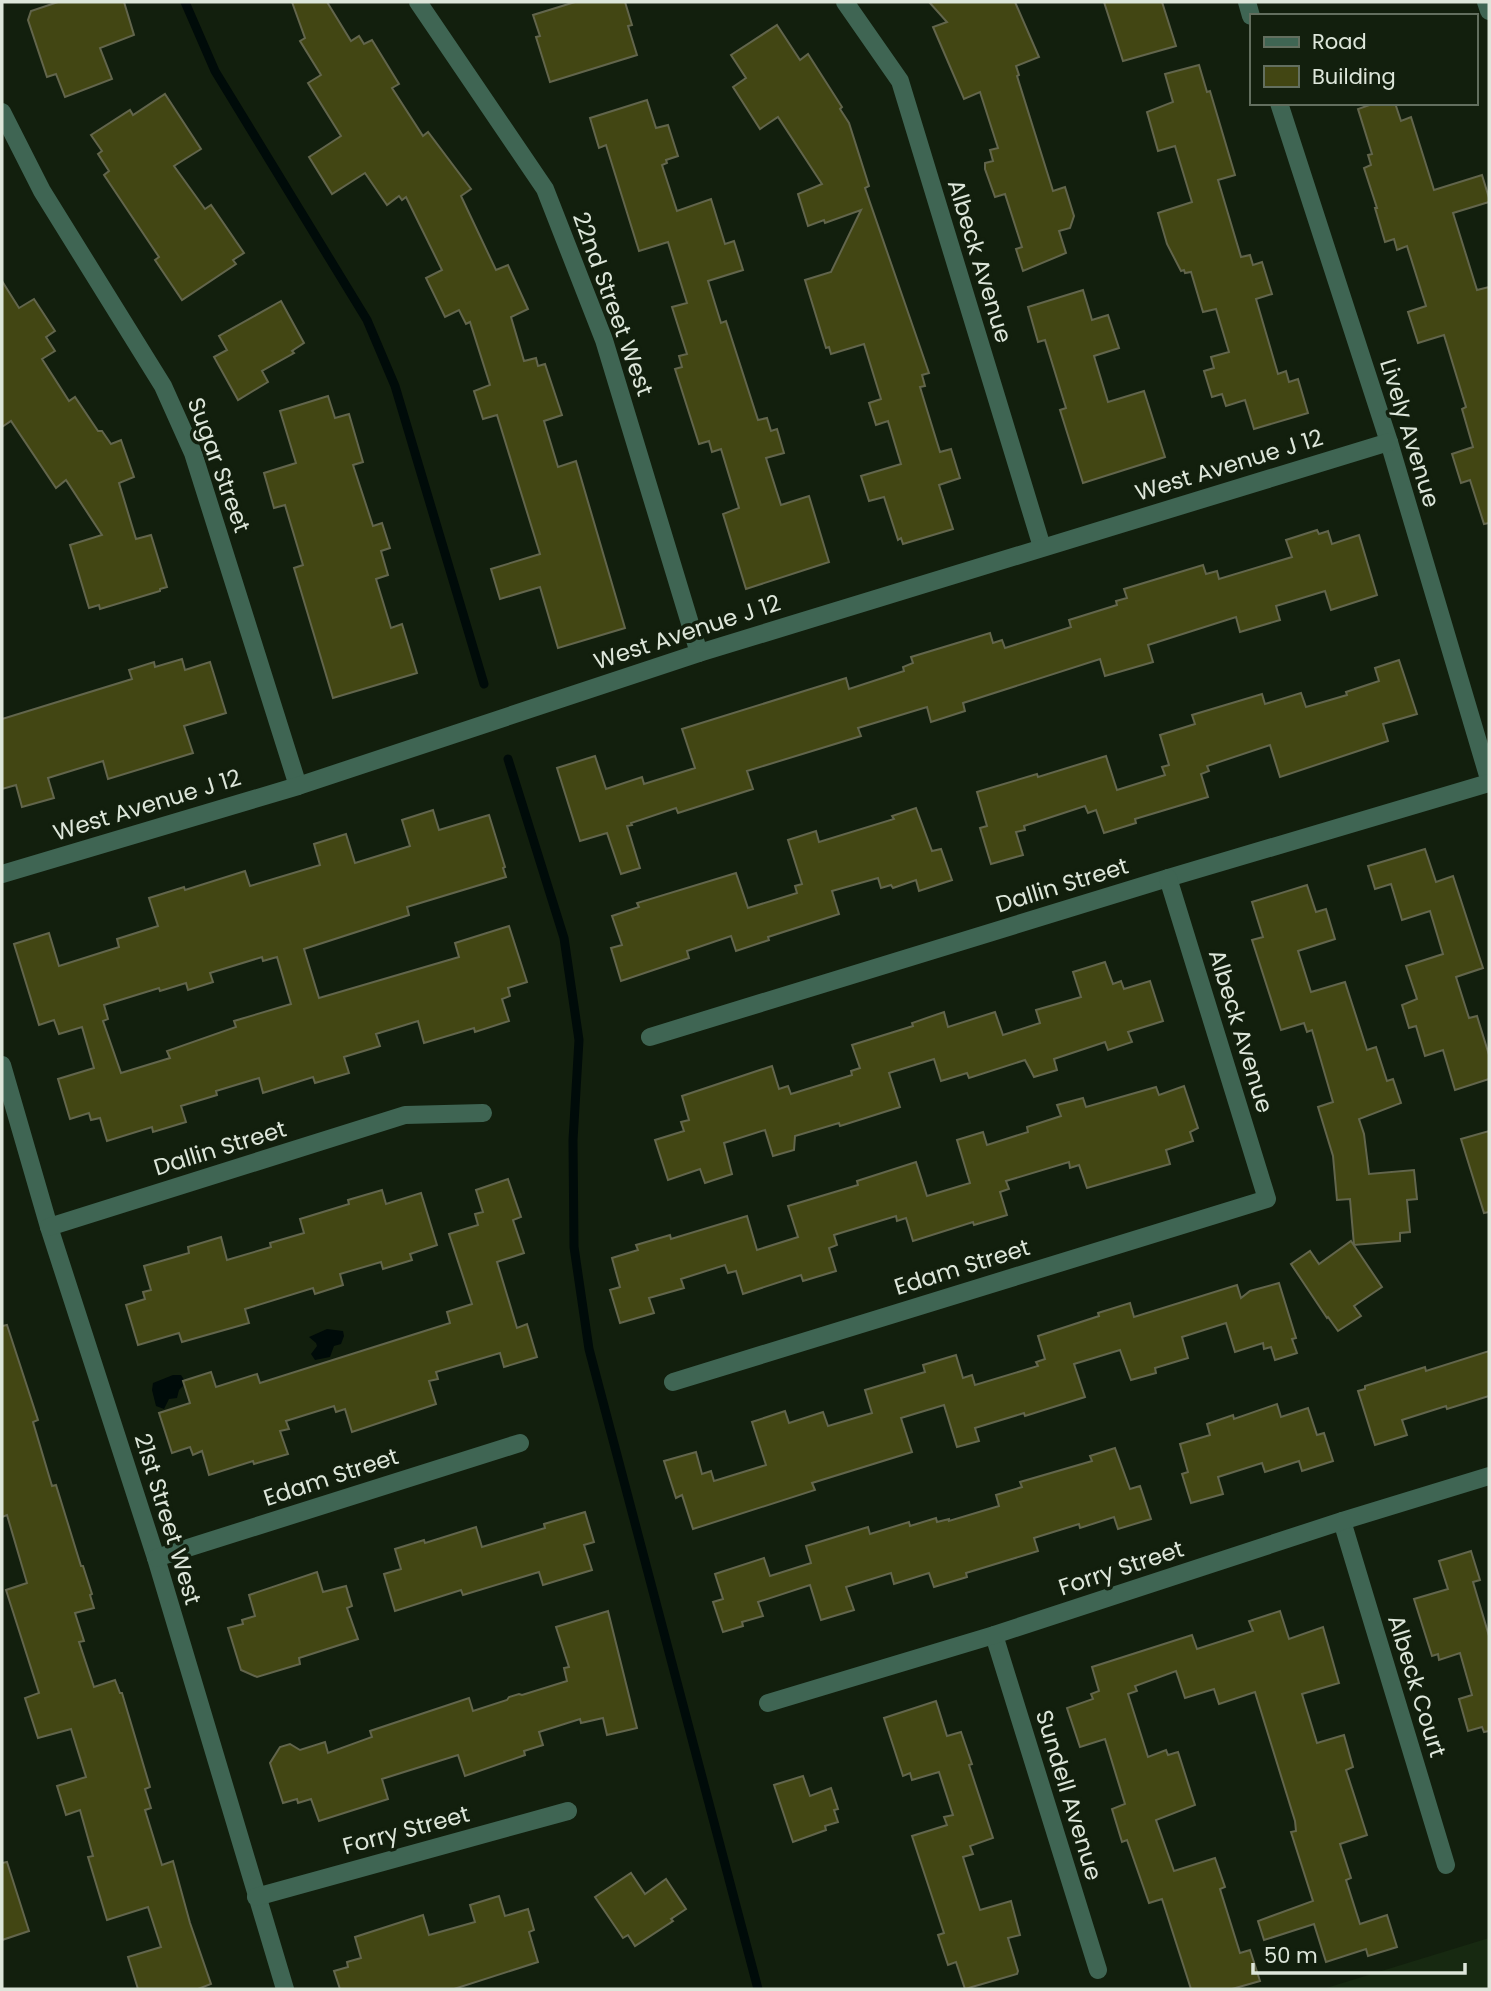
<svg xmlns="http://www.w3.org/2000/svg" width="1491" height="1991" viewBox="0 0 1491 1991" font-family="Poppins,sans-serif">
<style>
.built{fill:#172911}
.water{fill:#000b09}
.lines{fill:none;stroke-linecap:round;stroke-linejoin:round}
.stream{stroke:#000b09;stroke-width:9}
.building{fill:#424613;stroke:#62654c;stroke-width:2;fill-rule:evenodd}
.minor{stroke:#3f6553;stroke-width:18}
.labels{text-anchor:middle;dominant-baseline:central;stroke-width:7;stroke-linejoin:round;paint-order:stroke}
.street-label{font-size:23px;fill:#dde6da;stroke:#121f0d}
</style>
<rect width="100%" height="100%" fill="#121f0d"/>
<polygon class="built" points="1489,1938 1489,1989 1323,1989"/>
<g class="water">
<polygon points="327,1329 343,1331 344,1336 341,1344 334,1346 330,1357 315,1360 311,1354 317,1346 316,1343 309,1337"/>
<polygon points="173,1375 181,1375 186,1383 179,1390 177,1398 169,1399 164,1409 156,1406 152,1390 153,1383"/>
</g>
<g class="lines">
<g class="stream">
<polyline points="185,2 215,71 367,320 395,386 484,684"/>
<polyline points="508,759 564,938 579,1040 573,1140 574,1247 589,1349 758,1989"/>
</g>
</g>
<g class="building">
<polygon points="58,2 124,2 134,35 100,48 112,79 65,97 56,74 47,77 28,20 31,11"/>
<polygon points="292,2 327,2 351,41 359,36 364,44 372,40 399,84 392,88 423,136 428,132 471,189 461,196 496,270 508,265 528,309 511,317 524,361 536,358 538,366 545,364 562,415 544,421 558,467 576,461 625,628 558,648 540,587 500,599 491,569 540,554 497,415 483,419 474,391 490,385 470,322 466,324 459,310 445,317 426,278 442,270 406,197 402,200 399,196 387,205 365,173 332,194 309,157 341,136 308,83 321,75 300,41 305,38"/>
<polygon points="575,2 625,2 632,25 628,26 637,55 550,82 536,37 540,36 533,15"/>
<polygon points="929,2 1015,2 1039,57 1016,66 1019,75 1017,76 1053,191 1065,187 1074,216 1070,228 1059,231 1066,253 1023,271 1016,249 1022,247 1005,194 995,197 985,169 985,163 993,161 990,150 998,148 980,92 964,99 933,27 947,22"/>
<polygon points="1104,2 1162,2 1176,46 1123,61"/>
<polygon points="777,25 800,60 808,54 842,107 840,109 849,123 869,186 865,188 929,373 922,375 925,386 920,387 940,452 951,449 960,478 939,485 953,529 903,544 901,538 898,540 884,497 869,501 861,476 901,464 888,421 876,425 869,403 881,399 864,344 831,354 829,347 826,348 805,280 831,272 861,210 825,223 824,220 808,226 798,194 822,184 778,117 760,129 733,87 746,78 731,55"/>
<polygon points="1199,65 1207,92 1210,91 1235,175 1218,180 1241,257 1250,255 1253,265 1262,262 1272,294 1256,299 1278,374 1286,371 1289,382 1298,379 1308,413 1254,429 1245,400 1226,406 1222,394 1212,397 1204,371 1214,368 1211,357 1229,352 1216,309 1203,312 1191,272 1185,273 1184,270 1181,271 1167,244 1158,213 1192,202 1175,146 1158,151 1147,112 1173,102 1165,74"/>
<polygon points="165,94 201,149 174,166 205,209 211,205 244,253 233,260 236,264 182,300 155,260 159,257 104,175 109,171 98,154 102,151 91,135 130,110 133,115"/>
<polygon points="647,100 656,128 668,125 678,156 666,160 667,163 662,165 677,211 711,199 725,244 734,241 743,270 708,281 721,323 726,321 758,420 767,418 771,431 777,429 784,453 766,458 781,505 809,496 829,562 746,589 723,514 739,508 721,449 712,452 709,441 699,444 675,369 682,367 679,356 687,354 672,307 687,303 668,242 639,251 606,145 599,148 590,118"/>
<polygon points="1375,103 1395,103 1401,121 1411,117 1434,190 1482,175 1489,198 1489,202 1453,213 1477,290 1489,287 1489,523 1484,524 1470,480 1461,483 1452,454 1473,447 1462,409 1466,407 1444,335 1418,343 1408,312 1426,306 1407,246 1397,250 1394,239 1385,242 1375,208 1377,208 1364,168 1371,165 1368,155 1372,154 1358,109"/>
<polygon points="2,281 19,308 34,299 55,331 46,337 55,351 42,359 69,401 75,397 98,431 102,431 111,444 121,440 134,477 119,483 136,539 151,535 167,587 160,589 160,591 100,609 99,605 89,608 70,545 102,535 66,480 56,488 11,421 2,427"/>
<polygon points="1083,290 1092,320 1108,315 1119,348 1094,356 1108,402 1144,391 1165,457 1083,483 1060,410 1066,408 1045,340 1038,342 1028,307"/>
<polygon points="281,301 304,343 292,351 294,353 262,371 268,382 238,400 214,357 227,350 219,336"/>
<polygon points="328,396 335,418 349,414 363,462 353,465 373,526 382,523 390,548 381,551 388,575 376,579 391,628 402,624 417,673 333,698 294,568 303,565 285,505 274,508 264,473 296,463 280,411"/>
<polygon points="1317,530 1319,534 1328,531 1332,544 1359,535 1377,595 1331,610 1325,591 1276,606 1280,620 1240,632 1236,617 1148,645 1153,662 1105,676 1100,659 963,703 965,711 931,722 927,707 858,728 861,736 747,771 753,789 678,813 676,808 631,823 632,825 627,826 640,868 621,874 607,833 580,841 557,768 595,756 606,789 642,777 644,784 695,768 682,729 846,678 849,689 904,671 903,667 913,663 911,657 990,633 993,643 1002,640 1005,648 1071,627 1069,620 1117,605 1116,601 1127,598 1124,589 1203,565 1206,574 1217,571 1219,579 1292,557 1286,540"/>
<polygon points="182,659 185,670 210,662 226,713 184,726 193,753 108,779 103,761 48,778 54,798 22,807 16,785 2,789 2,719 132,679 129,670 154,662 155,667"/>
<polygon points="1399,660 1417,714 1383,724 1388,741 1280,777 1270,745 1207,766 1209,771 1201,774 1208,797 1135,819 1136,823 1104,833 1096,810 1088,813 1085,806 1024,826 1025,830 1016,832 1023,855 991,864 980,828 987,826 977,792 1037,774 1038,777 1106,756 1117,790 1165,775 1162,767 1169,765 1160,735 1195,724 1192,715 1262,694 1265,704 1301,693 1306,707 1347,695 1346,692 1379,681 1375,668"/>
<polygon points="916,808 932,851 941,849 952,880 919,891 916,880 893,888 891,885 881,888 878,878 832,891 839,914 768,937 769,940 736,951 731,936 687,951 689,958 621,981 611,948 622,945 612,916 639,907 637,903 736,873 748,908 797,893 795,886 802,884 788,840 816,831 819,842 894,819 892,816"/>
<path d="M433,810l6,20 50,-15 16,52 -2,1 3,9 -99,30 2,8 -105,34 15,49 140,-41 -4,-14 54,-17 18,56 -19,6 2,8 -8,3 7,22 -34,11 -1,-4 -50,15 -6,-22 -42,13 4,12 -36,11 5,16 -34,10 -2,-6 -50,16 -4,-15 -43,13 1,4 -36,11 5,16 -33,10 -1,-5 -45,14 -7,-23 -9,2 -2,-7 -19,6 -12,-40 36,-11 -12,-41 -23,7 -5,-14 -15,5 -25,-81 35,-11 10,33 60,-19 -2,-8 41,-13 -9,-28 35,-11 1,3 60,-19 5,15 70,-21 -6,-21 32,-10 9,29 55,-17 -8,-26zM262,957l1,4 14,-4 14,47 -57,17 2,6 -69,24 3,7 -49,15 -18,-52 5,-2 -4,-14 55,-17 1,3 26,-8 2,7 25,-8 -3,-9z"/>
<polygon points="1425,849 1436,882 1453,876 1483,968 1456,977 1469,1018 1477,1016 1489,1055 1489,1079 1455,1090 1443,1050 1425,1056 1416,1026 1409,1028 1402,1005 1417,999 1406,966 1443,954 1430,911 1402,920 1391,884 1375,889 1368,866"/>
<polygon points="1307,885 1316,912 1326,909 1335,939 1298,951 1311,992 1345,982 1367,1050 1376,1047 1387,1081 1393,1079 1401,1103 1359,1119 1364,1134 1369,1174 1414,1170 1417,1199 1407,1200 1410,1232 1400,1233 1400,1241 1354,1245 1350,1199 1337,1200 1333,1156 1318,1107 1333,1102 1312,1030 1307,1032 1304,1023 1281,1030 1252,940 1263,937 1252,902"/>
<polygon points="1105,962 1113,984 1121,981 1124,989 1150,981 1163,1021 1128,1032 1132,1042 1108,1050 1105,1042 1054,1059 1057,1070 1034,1077 1025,1060 969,1078 967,1073 941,1081 934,1059 889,1073 900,1107 840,1126 839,1123 795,1136 794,1150 773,1156 765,1130 724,1143 732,1174 705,1183 700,1169 668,1180 655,1140 684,1131 681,1122 689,1120 682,1096 772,1066 779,1089 788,1086 791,1094 852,1075 851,1071 860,1068 852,1045 913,1026 912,1023 944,1012 948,1027 995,1012 1003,1035 1040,1023 1036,1010 1081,997 1073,972"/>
<polygon points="1184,1086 1198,1128 1190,1132 1193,1141 1166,1150 1170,1164 1087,1188 1079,1165 1070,1168 1069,1162 1006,1181 1009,1189 1000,1192 1007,1215 974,1225 973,1222 913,1241 906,1218 897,1221 896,1216 834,1235 837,1245 829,1248 836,1271 803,1281 801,1275 743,1294 736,1271 728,1273 725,1265 681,1279 684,1288 649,1298 654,1313 620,1323 610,1290 620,1287 612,1258 638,1250 636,1245 670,1235 671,1239 747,1216 757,1250 798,1237 788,1206 858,1185 857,1181 916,1162 927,1196 970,1183 957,1140 983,1132 987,1145 1028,1132 1027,1127 1061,1116 1057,1105 1083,1098 1086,1107 1156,1087 1159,1095"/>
<polygon points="1489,1131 1489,1212 1484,1213 1461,1139"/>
<polygon points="508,1179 521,1217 513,1220 524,1253 497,1262 517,1328 527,1324 537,1357 504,1367 500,1353 436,1372 438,1379 429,1381 436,1404 352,1432 345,1409 336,1412 334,1406 286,1421 289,1429 280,1431 288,1454 254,1464 253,1461 209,1475 202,1451 193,1455 190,1447 172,1453 159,1413 190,1403 183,1381 211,1372 216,1387 257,1374 260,1383 450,1323 447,1312 472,1304 449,1234 478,1225 475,1214 483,1212 476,1190"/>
<polygon points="382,1190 386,1204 421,1193 437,1245 410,1254 412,1260 383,1269 381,1262 340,1274 343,1285 315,1294 313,1288 245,1309 249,1323 182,1342 179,1333 138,1345 126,1305 145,1299 143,1292 151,1290 144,1266 189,1253 188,1247 221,1237 227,1260 271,1247 270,1243 304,1233 300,1219 349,1204 348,1200"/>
<polygon points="1351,1241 1382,1287 1354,1306 1361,1316 1338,1331 1328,1317 1327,1318 1291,1264 1310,1251 1319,1264"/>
<polygon points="1279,1283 1296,1338 1292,1339 1297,1353 1275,1360 1271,1347 1264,1349 1263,1343 1235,1352 1226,1323 1182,1337 1188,1358 1155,1368 1156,1373 1131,1380 1120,1350 1074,1364 1085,1397 1025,1416 1024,1413 975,1428 979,1441 957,1447 944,1405 901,1418 912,1452 812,1483 815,1490 693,1529 682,1495 676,1498 664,1461 696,1452 702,1474 711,1471 714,1481 766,1465 752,1422 785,1411 789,1423 823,1412 828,1426 872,1413 865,1390 925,1372 923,1365 956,1355 963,1378 972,1375 975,1385 1038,1366 1036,1362 1045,1359 1038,1336 1099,1316 1098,1313 1130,1303 1134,1317 1237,1285 1241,1298 1250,1291"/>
<polygon points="7,1325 38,1420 33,1422 52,1486 56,1485 81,1566 83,1566 92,1594 90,1595 94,1608 75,1613 84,1641 79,1642 94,1687 115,1680 120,1693 122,1693 150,1787 145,1789 151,1808 145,1810 162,1865 173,1861 190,1923 211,1984 198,1989 138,1989 128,1957 161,1947 148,1907 107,1920 88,1857 93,1856 80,1810 66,1815 57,1786 86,1777 71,1729 38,1738 25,1698 39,1693 6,1590 27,1583 7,1515 2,1517 2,1326"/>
<polygon points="1489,1351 1489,1396 1447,1409 1446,1406 1402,1420 1407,1435 1375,1445 1358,1391 1365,1389 1365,1386 1425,1367 1426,1371"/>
<polygon points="1277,1404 1281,1417 1308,1408 1317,1435 1324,1433 1333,1461 1302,1471 1299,1461 1265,1472 1262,1463 1218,1477 1223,1494 1191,1503 1182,1474 1188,1472 1180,1444 1210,1435 1207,1424 1233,1415 1234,1419"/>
<polygon points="1115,1448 1130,1489 1140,1486 1151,1519 1118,1529 1114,1517 1080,1528 1079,1524 1034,1538 1038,1551 966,1573 967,1577 934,1587 929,1573 894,1584 891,1573 846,1587 854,1610 821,1620 810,1585 758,1602 763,1616 742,1622 743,1626 723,1632 713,1602 723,1599 715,1574 764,1558 770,1576 811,1563 806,1546 868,1527 870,1534 909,1522 910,1526 936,1518 937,1522 949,1519 949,1521 999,1506 996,1495 1022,1487 1020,1482 1092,1461 1090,1456"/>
<polygon points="585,1512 594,1542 584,1545 592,1570 543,1585 539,1572 463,1595 461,1590 395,1611 384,1574 401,1569 395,1549 424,1540 425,1543 476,1527 482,1547 545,1528 544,1524"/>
<polygon points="1471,1551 1480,1580 1473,1582 1489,1636 1489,1731 1484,1732 1482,1727 1468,1731 1459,1699 1472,1695 1460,1653 1439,1660 1438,1654 1432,1656 1414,1599 1448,1589 1439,1561"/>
<polygon points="317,1572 323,1592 346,1586 352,1606 347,1608 358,1639 299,1658 300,1664 257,1677 241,1670 228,1628 243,1624 242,1620 255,1616 249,1595"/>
<polygon points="608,1611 637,1728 607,1735 603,1718 581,1723 580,1719 539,1732 543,1745 524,1751 525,1755 465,1776 458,1755 382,1779 388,1799 319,1821 311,1799 298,1803 297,1799 283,1803 270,1763 280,1747 290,1744 300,1750 325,1742 328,1753 372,1737 370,1731 469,1698 473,1711 507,1700 509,1697 519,1694 522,1695 567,1681 564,1668 569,1667 556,1627"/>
<polygon points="1280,1611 1289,1639 1323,1627 1339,1683 1302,1694 1317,1743 1344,1735 1353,1767 1346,1770 1367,1835 1340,1844 1351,1878 1346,1880 1360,1924 1387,1915 1397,1947 1368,1956 1366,1949 1326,1962 1314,1924 1264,1940 1258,1921 1313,1901 1291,1832 1296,1831 1295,1821 1255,1692 1219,1704 1214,1689 1185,1698 1176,1671 1135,1686 1137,1691 1128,1694 1148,1757 1166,1750 1168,1755 1178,1752 1195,1805 1156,1820 1174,1871 1215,1858 1225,1887 1220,1889 1240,1953 1250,1950 1260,1981 1232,1989 1191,1989 1162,1899 1149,1903 1127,1840 1122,1842 1112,1809 1125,1804 1105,1739 1080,1747 1067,1708 1093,1699 1091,1694 1099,1691 1092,1667 1192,1635 1197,1649 1253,1631 1249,1621"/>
<polygon points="936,1701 947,1736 961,1732 972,1764 969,1765 993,1838 970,1846 973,1854 963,1857 980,1910 1011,1901 1020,1935 1008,1938 1018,1971 1017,1974 965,1989 956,1962 948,1965 938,1935 944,1933 912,1836 947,1825 944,1817 953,1815 939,1772 912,1780 910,1773 903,1776 884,1718"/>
<polygon points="803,1776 810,1796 831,1788 838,1809 834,1810 838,1822 825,1826 826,1830 793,1842 774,1785"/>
<polygon points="7,1862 29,1931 2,1940 2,1863"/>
<polygon points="631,1873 645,1894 666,1879 686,1909 671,1919 673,1921 635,1946 628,1935 623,1938 595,1897"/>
<polygon points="499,1896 505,1916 528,1909 534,1930 529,1932 538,1962 454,1989 340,1989 334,1971 348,1967 347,1962 361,1958 355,1937 423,1915 429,1935 475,1922 470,1905"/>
</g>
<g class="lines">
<g class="minor">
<polyline points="418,2 545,189 604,340 699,653"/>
<polyline points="845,2 900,81 1042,547"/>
<polyline points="1247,2 1251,16"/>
<polyline points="1486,2 1489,11"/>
<polyline points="1279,103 1389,442 1489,779"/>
<polyline points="2,112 42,191 163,386 193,453 298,786"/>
<polyline points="2,874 298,786 699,653 1389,442"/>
<polyline points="650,1037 1168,878 1489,783"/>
<polyline points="2,1065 49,1227 156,1558 285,1989"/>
<polyline points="49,1227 405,1115 483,1113"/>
<polyline points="673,1382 1267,1199 1168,878"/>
<polyline points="1342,1521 1446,1865"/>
<polyline points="156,1558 520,1443"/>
<polyline points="994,1635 1098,1970"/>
<polyline points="768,1703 994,1635 1342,1521 1489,1476"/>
<polyline points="256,1897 568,1811"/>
</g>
</g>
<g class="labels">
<g class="street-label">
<text transform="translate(980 261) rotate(73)">Albeck Avenue</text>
<text transform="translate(613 304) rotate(70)">22nd Street West</text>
<text transform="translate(1410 433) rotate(73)">Lively Avenue</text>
<text transform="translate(219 465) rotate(70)">Sugar Street</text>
<text transform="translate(1229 465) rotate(-17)">West Avenue J 12</text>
<text transform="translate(687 632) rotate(-18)">West Avenue J 12</text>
<text transform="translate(147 805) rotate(-17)">West Avenue J 12</text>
<text transform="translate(1062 885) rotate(-17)">Dallin Street</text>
<text transform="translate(1241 1031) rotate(73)">Albeck Avenue</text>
<text transform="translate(220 1148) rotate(-17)">Dallin Street</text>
<text transform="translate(962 1267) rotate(-17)">Edam Street</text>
<text transform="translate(331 1477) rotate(-18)">Edam Street</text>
<text transform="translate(168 1519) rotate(73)">21st Street West</text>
<text transform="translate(1121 1568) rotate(-18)">Forry Street</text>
<text transform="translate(1417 1686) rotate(73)">Albeck Court</text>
<text transform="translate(1069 1795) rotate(73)">Sundell Avenue</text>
<text transform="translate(406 1830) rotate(-15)">Forry Street</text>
</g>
</g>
<rect width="1491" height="1991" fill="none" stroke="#dde6da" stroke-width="7"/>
<rect x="1250" y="14" width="228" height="91" fill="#121f0d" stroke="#636f5f" stroke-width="2"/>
<rect x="1264" y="37" width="35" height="10" fill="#3f6553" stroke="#636f5f" stroke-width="2"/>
<text x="1312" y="49" font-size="21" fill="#dde6da">Road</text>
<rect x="1264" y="66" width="35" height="21" fill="#424613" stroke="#636f5f" stroke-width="2"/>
<text x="1312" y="84" font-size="21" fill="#dde6da">Building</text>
<path d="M1253 1963v10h212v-10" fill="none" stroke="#dde6da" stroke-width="3.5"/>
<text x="1264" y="1963" font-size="21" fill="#dde6da" stroke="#121f0d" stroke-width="5" paint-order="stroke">50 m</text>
</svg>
